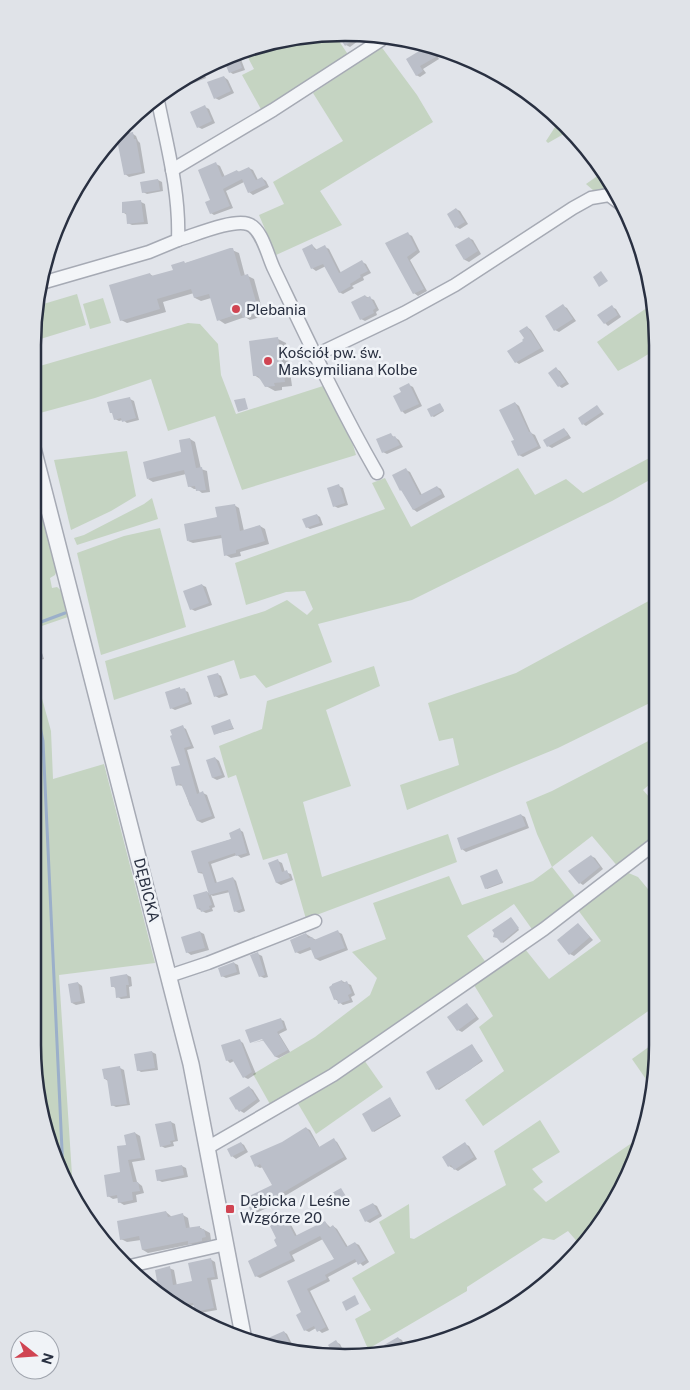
<svg xmlns="http://www.w3.org/2000/svg" width="690" height="1390" viewBox="0 0 690 1390" font-family="'Public Sans',sans-serif">
<style>
.green{fill:#c5d4c2}
.shadow{fill:#0003}
.lines{fill:none;stroke-linecap:round;stroke-linejoin:round}
.stream{stroke:#9bafca;stroke-width:3}
.building{fill:#bbbfc9}
.minor-casing{stroke:#a6aab4;stroke-width:15}
.tertiary-casing{stroke:#a6aab4;stroke-width:18}
.minor{stroke:#f3f5f8;stroke-width:12}
.tertiary{stroke:#f3f5f8;stroke-width:15}
.poi-dot{fill:#d04452;stroke:#f0f3f7;stroke-width:2}
.labels{text-anchor:middle;dominant-baseline:central;stroke-width:5;stroke-linejoin:round;paint-order:stroke}
.poi-label{font-size:15px;fill:#293041;stroke:#f0f3f7;text-anchor:start}
.street-label{font-size:15px;fill:#293041;stroke:#f0f3f7}
.rim{fill:none;stroke:#293041;stroke-width:2.5}
</style>
<rect width="100%" height="100%" fill="#e1e4ea"/>
<g class="green">
<polygon points="335,35 349,56 262,111 242,75 254,69 245,52"/>
<polygon points="380,45 417,95 433,122 320,191 342,225 276,255 259,215 284,204 273,182 343,141 313,93 355,65"/>
<polygon points="550,112 569,131 548,143 546,141 557,124"/>
<polygon points="603,172 612,187 594,191 586,184"/>
<polygon points="77,294 86,325 34,341 40,305"/>
<polygon points="103,298 111,323 90,329 83,304"/>
<polygon points="654,303 655,350 637,361 618,371 597,342"/>
<polygon points="188,323 200,324 218,344 221,375 236,414 323,386 353,445 356,455 242,490 215,416 168,431 151,379 95,398 40,413 33,388 33,368"/>
<polygon points="127,451 136,496 111,511 71,530 54,460"/>
<polygon points="655,455 655,477 612,501 412,600 318,624 332,662 266,688 255,675 240,679 234,660 114,700 105,661 265,611 287,600 307,615 313,609 305,591 286,592 246,605 235,563 385,509 372,483 385,478 411,527 518,468 535,495 566,479 583,493"/>
<polygon points="33,496 39,498 58,568 55,575 50,578 52,588 57,587 64,593 68,617 33,629"/>
<polygon points="152,498 158,519 77,545 74,538 84,535 144,504"/>
<polygon points="160,528 186,627 101,655 77,553 124,536"/>
<polygon points="656,597 656,700 558,748 407,810 400,785 459,765 453,738 439,741 428,703 516,673"/>
<polygon points="33,666 51,731 53,779 104,764 155,963 59,975 72,1175 65,1176 49,1146 33,1045"/>
<polygon points="374,666 380,686 326,710 351,786 303,802 322,877 448,834 457,862 306,919 287,853 263,860 236,775 228,778 219,746 262,729 267,701"/>
<polygon points="656,737 657,778 643,790 657,806 657,837 619,868 592,836 552,867 577,899 534,932 514,904 467,936 487,964 338,1067 271,1106 253,1074 315,1037 370,995 377,978 352,952 386,939 373,903 449,876 462,905 533,881 552,867 537,834 526,802 552,791"/>
<polygon points="626,872 638,877 657,900 657,966 649,973 657,985 657,1005 483,1126 465,1100 504,1071 479,1027 493,1016 474,985 525,949 549,979 601,941 578,910"/>
<polygon points="657,1041 657,1045 650,1085 632,1059"/>
<polygon points="364,1060 383,1087 316,1134 297,1102"/>
<polygon points="540,1120 560,1152 532,1169 543,1182 533,1189 546,1202 639,1138 634,1165 580,1245 568,1231 554,1240 543,1238 467,1287 467,1291 368,1349 355,1319 371,1310 352,1278 395,1253 379,1222 409,1204 410,1238 414,1239 506,1185 494,1151"/>
</g>
<g class="shadow">
<polygon points="345,33 353,34 358,41 350,47 346,45 338,34"/>
<polygon points="426,49 434,50 439,59 423,69 426,73 420,77 416,75"/>
<polygon points="239,54 245,70 233,74 230,72 224,57"/>
<polygon points="203,71 206,78 191,84 187,82"/>
<polygon points="224,77 228,80 234,93 219,100 215,98"/>
<polygon points="205,107 209,109 215,123 202,129 198,127"/>
<polygon points="133,134 136,136 138,141 140,143 145,173 129,177 125,174"/>
<polygon points="216,164 220,166 225,177 237,171 240,172 249,168 253,170 258,180 262,178 266,181 269,187 253,195 249,192 244,182 226,191 233,208 214,215 211,213"/>
<polygon points="158,180 162,182 163,191 147,194 143,192"/>
<polygon points="141,202 145,204 148,224 132,225 128,223 127,215 124,213"/>
<polygon points="456,209 460,211 468,224 460,229 456,227"/>
<polygon points="408,234 412,236 420,252 410,260 427,291 418,296 414,293 387,243"/>
<polygon points="469,238 473,240 481,254 469,262 465,260 457,245"/>
<polygon points="312,245 317,250 325,247 329,249 341,273 362,262 366,264 371,273 363,277 364,280 352,286 354,288 343,294 339,292 326,266 316,271 312,268"/>
<polygon points="232,250 239,253 245,276 248,276 254,279 264,316 250,320 245,317 225,324 219,320 211,298 201,301 195,298 194,293 163,302 166,312 127,323 121,320 150,274 154,277 174,271 186,263"/>
<polygon points="365,296 374,300 379,310 376,312 377,315 365,321 361,319"/>
<polygon points="563,306 567,308 576,321 559,332 555,330"/>
<polygon points="612,307 616,309 621,317 608,326 605,323"/>
<polygon points="527,327 531,330 544,351 519,364 516,362 524,342"/>
<polygon points="278,339 286,343 292,386 282,387 282,390 275,391 266,386 262,380 254,375"/>
<polygon points="556,369 560,371 569,384 562,388 559,386"/>
<polygon points="409,385 413,387 422,406 405,414 402,411 402,392"/>
<polygon points="130,399 134,401 139,420 127,423 123,420 119,421 115,419"/>
<polygon points="515,403 519,406 531,433 535,435 541,448 523,457 519,455 515,441"/>
<polygon points="440,404 444,411 434,417 432,416"/>
<polygon points="597,407 604,414 586,426 583,424 579,418"/>
<polygon points="564,429 567,432 571,438 552,448 548,446"/>
<polygon points="391,435 399,440 403,447 387,454 383,452"/>
<polygon points="190,439 195,442 201,469 207,471 210,492 202,493 197,489 194,489 189,486 186,474 153,482 148,479 182,453"/>
<polygon points="406,470 410,472 422,495 437,487 441,489 445,497 417,512 413,509 404,492 401,490"/>
<polygon points="339,486 343,488 348,505 338,508 334,506"/>
<polygon points="234,505 239,508 244,531 260,526 265,529 269,544 240,552 241,556 231,558 226,555 222,538 193,543 188,541"/>
<polygon points="317,515 320,517 323,525 310,529 307,527"/>
<polygon points="202,585 206,587 212,605 195,611 191,609"/>
<polygon points="39,644 44,659 35,661 33,660"/>
<polygon points="217,674 221,676 228,695 219,698 215,696"/>
<polygon points="179,688 188,692 192,704 175,710 171,708"/>
<polygon points="230,721 234,729 215,734"/>
<polygon points="182,727 186,729 194,748 187,750 200,794 203,793 207,795 215,818 202,823 198,821 193,807 190,806 183,786 177,785 182,766"/>
<polygon points="215,758 219,761 225,777 217,780 213,778"/>
<polygon points="521,815 525,817 529,828 466,852 462,849"/>
<polygon points="240,830 243,832 250,855 241,858 237,855 211,864 217,883 233,878 236,881 245,911 239,913 235,911 230,892 213,896 211,895 215,907 212,908 213,911 206,913 198,909 207,892 209,893 204,874 199,873 192,852 232,839"/>
<polygon points="591,856 595,858 603,869 583,885 580,883"/>
<polygon points="278,861 282,863 285,872 291,874 293,880 281,885 277,883"/>
<polygon points="497,870 503,883 487,889 486,888"/>
<polygon points="512,919 519,930 503,943 502,942"/>
<polygon points="578,924 593,940 574,956 570,954"/>
<polygon points="200,932 204,934 209,950 191,955 187,952"/>
<polygon points="338,932 342,934 348,950 320,961 316,959 313,949 300,954 296,952 306,934 316,940"/>
<polygon points="258,954 262,956 268,977 264,978 260,976"/>
<polygon points="234,963 238,965 240,974 226,978 222,976"/>
<polygon points="127,975 131,977 132,986 129,987 130,998 121,999 118,997 116,989 113,986"/>
<polygon points="342,981 351,985 355,995 351,997 353,1002 343,1005 335,999"/>
<polygon points="78,983 82,986 85,1003 76,1005 72,1003"/>
<polygon points="467,1005 470,1007 479,1019 462,1032 458,1030"/>
<polygon points="280,1019 284,1021 287,1030 279,1034 290,1052 279,1058 276,1057 265,1040 253,1043 269,1038 268,1035 251,1041 251,1043 247,1031"/>
<polygon points="239,1040 243,1043 256,1074 248,1079 244,1077 234,1061 230,1063 227,1060"/>
<polygon points="472,1045 483,1061 439,1090 437,1089"/>
<polygon points="152,1052 156,1054 158,1070 141,1072 138,1070"/>
<polygon points="120,1068 124,1070 130,1105 116,1107 112,1105 108,1081 105,1079"/>
<polygon points="249,1087 253,1090 260,1101 244,1113 237,1109"/>
<polygon points="391,1100 401,1116 374,1132 373,1131"/>
<polygon points="171,1122 175,1124 178,1141 173,1142 174,1146 165,1148 161,1146"/>
<polygon points="306,1128 310,1130 320,1148 334,1140 337,1142 347,1159 268,1206 269,1207 256,1213 252,1211 274,1185 263,1167 260,1168 256,1166 283,1143"/>
<polygon points="135,1133 140,1136 145,1160 132,1162 137,1182 142,1186 144,1193 136,1195 137,1202 124,1205 119,1202 118,1198 113,1199 108,1196 122,1173 127,1146"/>
<polygon points="241,1143 244,1145 248,1152 236,1159 232,1156 228,1150"/>
<polygon points="465,1144 469,1146 477,1159 458,1171 449,1166"/>
<polygon points="182,1166 186,1168 188,1177 162,1182 158,1180"/>
<polygon points="373,1204 377,1206 382,1216 370,1223 366,1221"/>
<polygon points="166,1212 172,1217 183,1215 188,1218 190,1229 199,1227 210,1233 211,1240 207,1241 207,1244 195,1246 192,1244 148,1253 143,1250 141,1240 127,1242 121,1239"/>
<polygon points="284,1217 288,1219 297,1236 325,1222 331,1228 333,1226 337,1229 348,1247 355,1243 359,1245 369,1262 363,1266 358,1261 328,1277 330,1281 310,1291 329,1330 322,1333 316,1328 309,1332 305,1330 302,1313 289,1282 335,1260 323,1239 292,1255 295,1261 260,1278 256,1276 278,1246"/>
<polygon points="210,1259 215,1262 218,1279 211,1280 217,1310 200,1313 196,1311 195,1305 179,1308 172,1305 154,1288 153,1283 158,1282 169,1268 174,1270 177,1286 194,1282"/>
<polygon points="284,1332 287,1334 296,1352 284,1351 271,1346"/>
<polygon points="398,1338 402,1340 406,1349 390,1353"/>
<polygon points="336,1342 340,1344 345,1354 334,1353 330,1345"/>
</g>
<g class="lines">
<g class="stream">
<polyline points="33,625 65,613"/>
<polyline points="33,693 43,741 63,1172"/>
</g>
</g>
<g class="building">
<polygon points="345,33 345,32 360,35 345,46 337,34"/>
<polygon points="424,48 432,50 436,57 420,66 423,71 416,76 406,59"/>
<polygon points="237,54 242,68 229,73 223,58"/>
<polygon points="224,76 231,91 214,99 207,82"/>
<polygon points="205,105 212,121 197,128 190,112"/>
<polygon points="133,132 134,139 136,139 142,172 124,175 116,135"/>
<polygon points="216,162 222,177 237,170 238,172 249,167 256,180 262,177 266,185 248,193 242,179 223,189 230,206 210,214 205,202 210,200 198,170"/>
<polygon points="158,179 160,190 142,193 140,182"/>
<polygon points="141,200 144,222 127,224 126,213 122,213 122,202"/>
<polygon points="456,208 465,222 455,228 447,214"/>
<polygon points="408,232 417,250 407,257 424,289 413,294 385,243"/>
<polygon points="469,237 478,251 464,260 455,245"/>
<polygon points="312,244 315,250 325,245 339,273 362,260 368,271 360,275 361,277 350,284 351,286 339,293 323,264 311,269 302,249"/>
<polygon points="230,248 233,248 241,276 248,274 259,312 243,318 241,313 217,321 209,294 194,298 191,289 157,299 160,309 120,321 109,285 150,273 151,276 173,270 171,265 184,261 185,263"/>
<polygon points="601,271 608,281 599,287 593,277"/>
<polygon points="365,295 367,298 370,296 376,308 373,310 374,313 360,320 351,302"/>
<polygon points="563,304 573,319 554,331 545,316"/>
<polygon points="612,305 618,315 604,324 597,315"/>
<polygon points="527,326 541,348 515,363 507,351 523,341 522,340 524,338 519,331"/>
<polygon points="278,337 285,382 274,383 275,386 265,387 258,376 253,376 249,341"/>
<polygon points="556,367 566,382 558,387 548,373"/>
<polygon points="409,383 419,404 401,412 393,396 401,392 399,388"/>
<polygon points="130,397 136,418 122,422 121,418 114,420 112,413 110,413 107,402"/>
<polygon points="245,398 248,409 238,412 234,400"/>
<polygon points="515,402 529,432 531,432 538,446 518,456 511,441 514,440 499,410"/>
<polygon points="440,403 444,410 431,417 427,409"/>
<polygon points="597,405 602,412 582,425 578,418"/>
<polygon points="564,428 568,435 547,447 543,440"/>
<polygon points="391,433 393,437 395,436 400,445 382,453 376,439"/>
<polygon points="190,438 196,468 202,467 206,490 196,491 195,486 188,487 184,470 147,479 143,462 181,452 179,440"/>
<polygon points="406,468 420,495 437,486 442,494 413,510 401,490 400,491 392,475"/>
<polygon points="339,484 345,503 333,507 327,488"/>
<polygon points="235,504 240,531 260,525 265,541 236,550 236,553 224,556 221,535 187,541 184,524 217,517 215,507"/>
<polygon points="317,514 320,523 306,528 302,519"/>
<polygon points="202,584 209,603 190,610 183,591"/>
<polygon points="36,629 43,658 32,661 32,630"/>
<polygon points="218,673 225,693 214,697 207,676"/>
<polygon points="180,687 180,689 185,688 189,702 170,709 165,692"/>
<polygon points="230,719 233,728 214,735 211,726"/>
<polygon points="183,725 191,746 184,748 197,794 203,791 212,816 197,821 181,784 176,786 171,767 180,765 170,736 172,735 170,730"/>
<polygon points="215,757 222,775 212,778 206,760"/>
<polygon points="521,814 526,826 461,850 457,838"/>
<polygon points="240,828 247,853 236,856 235,853 208,862 215,883 233,877 242,909 234,912 228,890 209,895 202,872 198,873 191,851 231,839 229,833"/>
<polygon points="591,855 600,867 579,884 568,871"/>
<polygon points="278,859 282,872 287,870 290,878 276,883 268,863"/>
<polygon points="497,869 503,882 485,889 480,876"/>
<polygon points="207,891 212,905 209,906 210,909 201,912 200,908 197,909 193,895"/>
<polygon points="511,917 519,928 501,943 497,938 493,937 494,933 492,930"/>
<polygon points="578,923 590,937 569,955 557,940"/>
<polygon points="338,930 345,948 315,959 310,947 295,953 290,940 306,933 308,938 312,937 314,940"/>
<polygon points="200,931 205,948 186,953 181,937"/>
<polygon points="258,952 265,975 259,977 250,955"/>
<polygon points="234,962 237,972 221,977 218,968"/>
<polygon points="127,974 129,985 126,985 127,996 116,998 115,987 111,987 110,977"/>
<polygon points="342,980 343,983 347,981 352,993 348,995 350,1000 338,1004 337,999 334,1000 329,987 332,985 332,984"/>
<polygon points="78,982 81,1001 71,1003 68,984"/>
<polygon points="467,1003 476,1017 457,1031 447,1017"/>
<polygon points="281,1018 284,1028 277,1032 288,1050 275,1057 262,1039 250,1043 245,1030"/>
<polygon points="240,1039 252,1072 243,1078 232,1059 226,1061 221,1045"/>
<polygon points="472,1044 482,1060 470,1070 436,1090 426,1072"/>
<polygon points="152,1051 155,1068 137,1071 134,1054"/>
<polygon points="120,1066 127,1104 111,1106 107,1079 104,1079 102,1069"/>
<polygon points="249,1086 257,1099 239,1112 237,1109 236,1110 229,1098"/>
<polygon points="390,1097 400,1115 372,1132 362,1114"/>
<polygon points="171,1121 175,1140 170,1141 171,1144 160,1147 155,1124"/>
<polygon points="306,1127 319,1147 334,1138 344,1157 265,1203 266,1205 251,1212 245,1198 272,1185 260,1164 255,1167 250,1156 282,1142"/>
<polygon points="135,1132 141,1158 128,1160 133,1182 138,1182 140,1191 132,1192 133,1200 118,1203 117,1195 107,1197 104,1175 120,1172 117,1146 126,1145 124,1135"/>
<polygon points="241,1142 245,1150 231,1157 227,1149"/>
<polygon points="465,1142 474,1157 454,1170 451,1165 448,1167 442,1157"/>
<polygon points="182,1165 184,1175 157,1181 155,1170"/>
<polygon points="341,1188 347,1198 338,1203 332,1193"/>
<polygon points="373,1203 379,1214 365,1222 359,1210"/>
<polygon points="166,1211 168,1217 183,1213 186,1228 200,1226 200,1229 204,1229 206,1237 202,1238 202,1241 188,1244 188,1241 142,1250 139,1236 120,1240 117,1221"/>
<polygon points="284,1215 295,1236 325,1221 329,1228 333,1225 346,1247 355,1242 366,1260 358,1265 355,1259 325,1275 327,1279 307,1289 326,1327 317,1332 314,1326 304,1331 296,1315 301,1312 287,1281 334,1259 320,1236 289,1252 292,1259 255,1277 248,1261 277,1246 274,1240 276,1238 269,1224"/>
<polygon points="211,1258 215,1277 207,1278 214,1308 195,1312 193,1303 175,1306 148,1283 157,1281 155,1270 170,1266 173,1285 192,1281 188,1263"/>
<polygon points="355,1295 359,1304 346,1311 342,1302"/>
<polygon points="284,1331 291,1346 281,1350 270,1346 266,1339"/>
<polygon points="398,1337 405,1349 389,1354 384,1345"/>
<polygon points="336,1340 344,1353 333,1353 328,1345"/>
</g>
<g class="lines">
<g class="minor-casing">
<g id="minor">
<polyline points="172,170 273,110 381,40"/>
<path d="M178,240c17,-5 54,-21 70,-16 14,4 20,33 26,45 33,69 65,138 103,204"/>
<path d="M45,282l104,-30 29,-12c2,-47 -11,-94 -20,-139"/>
<polyline points="314,356 404,313 455,285 573,208 591,198 609,195 622,205"/>
<polyline points="169,976 208,963 315,921"/>
<polyline points="207,1148 333,1075 544,929 657,842"/>
<polyline points="130,1266 226,1244"/>
</g>
</g>
<g class="tertiary-casing">
<polyline id="tertiary" points="33,448 191,1064 243,1335"/>
</g>
<use href="#minor" class="minor"/>
<use href="#tertiary" class="tertiary"/>
</g>
<g class="poi-dot">
<circle cx="236" cy="309" r="5"/>
<circle cx="268" cy="361" r="5"/>
<rect x="225" y="1204" width="10" height="10" rx="2.5"/>
</g>
<g class="labels">
<g class="poi-label">
<text x="246" y="309">Plebania</text>
<text x="278" y="352">Kościół pw. św.<tspan x="278" dy="17">Maksymiliana Kolbe</tspan></text>
<text x="240" y="1200">Dębicka / Leśne<tspan x="240" dy="17">Wzgórze 20</tspan></text>
</g>
<g class="street-label">
<text transform="translate(147 890) rotate(76)">DĘBICKA</text>
</g>
</g>
<path d="M0 0H690V1390H0ZM345 41H345A304 304 0 0 1 649 345V1045A304 304 0 0 1 345 1349H345A304 304 0 0 1 41 1045V345A304 304 0 0 1 345 41Z" fill="#e0e3e8" fill-rule="evenodd"/>
<path class="rim" d="M345 41H345A304 304 0 0 1 649 345V1045A304 304 0 0 1 345 1349H345A304 304 0 0 1 41 1045V345A304 304 0 0 1 345 41Z"/>
<g transform="translate(35 1355) rotate(107)"><circle r="24" fill="#f0f3f7" stroke="#a0a5ae"/>
<path d="M0-4L9 19L0 12L-9 19Z" fill="#d04452"/>
<text y="-8" font-size="14" font-weight="bold" text-anchor="middle" fill="#293041">N</text>
</g>
</svg>
